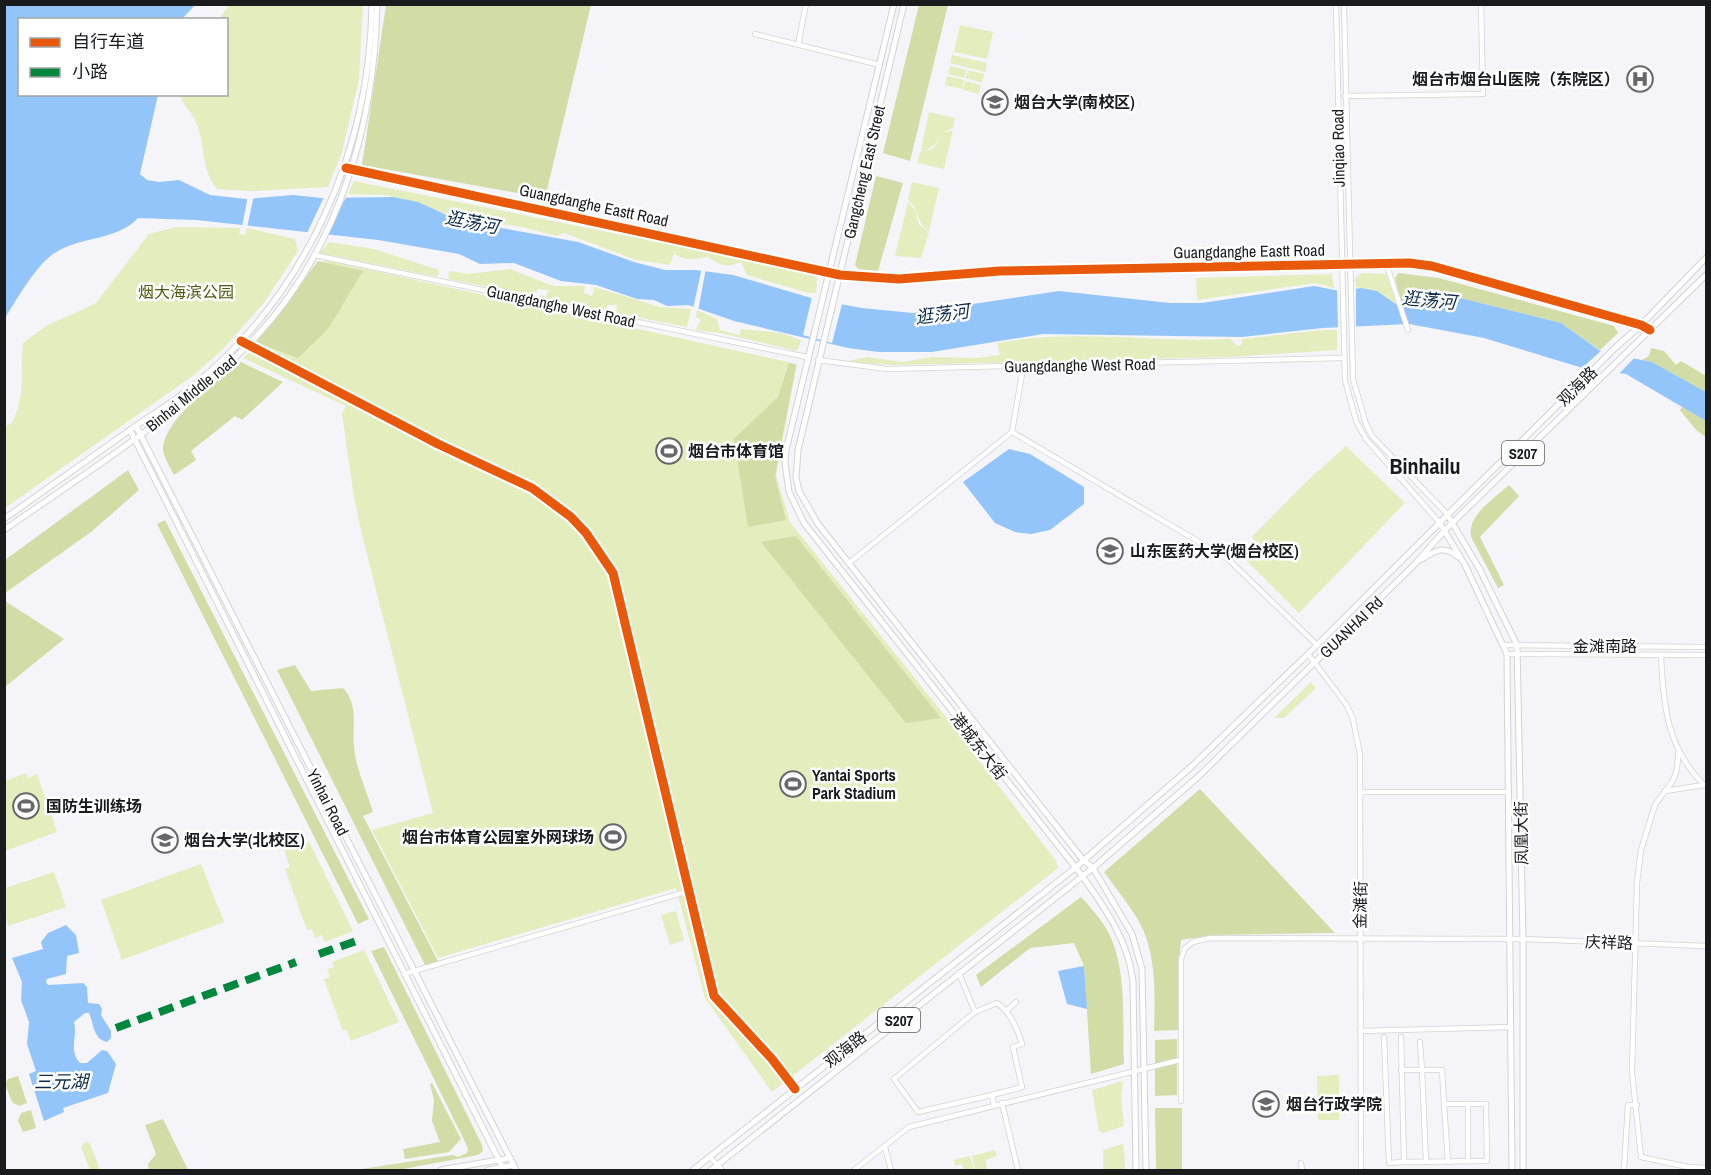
<svg xmlns="http://www.w3.org/2000/svg" width="1711" height="1175" viewBox="0 0 1711 1175" font-family="'Archivo Narrow','Noto Sans SC',sans-serif">
<style>
.green{fill:#e3edbe}
.forest{fill:#d2dca6}
.water{fill:#94c5fa}
.pier{fill:#f5f5f9}
.lines{fill:none;stroke-linecap:round;stroke-linejoin:round}
.minor-casing{stroke:#d3d3d6;stroke-width:6}
.major-casing{stroke:#d3d3d6;stroke-width:7}
.minor{stroke:#fefefe;stroke-width:4.5}
.major{stroke:#fefefe;stroke-width:5}
.quiet{stroke:#00873e;stroke-width:8;stroke-dasharray:15 8;stroke-linecap:butt}
.cycleway-casing{stroke:#fff;stroke-width:13}
.cycleway{stroke:#e8590c;stroke-width:9}
.labels{text-anchor:middle;dominant-baseline:central;stroke-width:5;stroke-linejoin:round;paint-order:stroke}
.shield{fill:#fff;stroke:#5f5f61;stroke-width:1.5}
.shield-label{font-size:15px;font-weight:bold;fill:#1a1b1d}
.poi-label{font-size:16px;font-weight:bold;fill:#1a1b1d;stroke:#fff;text-anchor:start}
.street-label{font-size:16px;fill:#1a1b1d;stroke:#fff}
.park-label{font-size:16px;fill:#505a10;stroke:#fff}
.water-label{font-size:18px;font-style:italic;fill:#0e2c49;stroke:#fff}
.district-label{font-size:22px;font-weight:bold;fill:#1a1b1d;stroke:#fff}
</style>
<rect width="100%" height="100%" fill="#f5f5f9"/>
<g class="green">
<path d="M229,5h134l-4,74 -17,73 -14,35 -76,4 -35,-2c-17,-21 -11,-44 -21,-67 -4,-11 -12,-14 -16,-27l46,-1v-74l-7,-1z"/>
<polygon points="960,25 993,32 987,59 954,52"/>
<polygon points="952,55 987,63 985,72 950,63"/>
<polygon points="950,66 966,70 964,78 948,74"/>
<polygon points="968,70 984,74 982,83 966,78"/>
<polygon points="947,76 964,80 962,89 945,85"/>
<polygon points="965,81 981,85 979,94 963,90"/>
<path d="M929,112l26,6 -2,10c-16,4 -15,22 -32,23z"/>
<polygon points="953,130 944,169 917,163 920,152 933,149 943,133"/>
<path d="M354,181l458,92 5,6 -1,14h-8l-61,-18 -6,-13c-15,6 -20,4 -33,-5 -13,1 -22,6 -34,-4l-4,12 -34,-5 -72,-27 -8,3 -34,-9 -58,-8 -77,-24 -39,-1z"/>
<path d="M912,182l27,6 -10,43c-13,-7 -9,-22 -21,-31z"/>
<polygon points="908,202 915,210 919,225 929,232 921,258 895,256"/>
<path d="M176,227l64,1 -1,6 6,1 2,-7 48,11 3,12 -35,53 -41,46 -28,25 -189,133v-82l7,-3c15,-30 7,-49 11,-80l23,-17 50,-23 53,-69z"/>
<polygon points="329,242 374,249 439,270 438,277 320,253"/>
<polygon points="325,260 797,364 776,475 790,522 945,716 1056,861 1058,868 772,1092 705,998 676,888 438,958 372,830 433,813 362,535 353,491 342,413 346,406 243,358 278,328"/>
<polygon points="510,269 553,286 585,286 584,293 592,296 594,287 660,307 691,309 687,327 616,313 617,305 608,305 605,311 536,298 541,295 546,297 548,290 538,289 532,296 448,279 449,271 469,274"/>
<polygon points="1362,273 1386,274 1397,306 1377,291 1356,287 1355,279"/>
<polygon points="1332,274 1334,288 1315,283 1197,300 1196,278"/>
<polygon points="697,310 717,319 720,330 739,335 741,329 781,333 801,340 797,351 720,333 695,330 701,320 696,317"/>
<path d="M1322,330h15v20l-107,7 -336,8 -50,-3 22,-5 37,5 28,-5 46,1 23,-3 -3,-12c79,-15 155,0 234,-4l6,7 5,-2v-5z"/>
<polygon points="1346,446 1405,503 1299,613 1247,561 1260,546 1252,537 1306,482"/>
<polygon points="1311,682 1316,688 1284,718 1274,718"/>
<polygon points="26,773 28,778 37,774 57,832 5,851 5,781"/>
<polygon points="309,842 353,931 325,942 322,935 315,938 312,929 307,930 285,869 290,867 284,850"/>
<polygon points="201,864 224,922 122,960 101,900"/>
<polygon points="54,872 66,907 8,926 5,914 5,888"/>
<polygon points="676,911 684,940 670,945 661,915"/>
<polygon points="364,950 399,1022 351,1041 347,1030 343,1031 324,979 330,977 327,969 334,967 332,962"/>
<polygon points="1339,1075 1339,1120 1318,1120 1317,1076"/>
<polygon points="1123,1081 1121,1096 1124,1126 1103,1133 1099,1131 1092,1090"/>
<polygon points="85,1142 90,1143 100,1170 90,1170 81,1147"/>
<polygon points="1122,1144 1124,1146 1125,1170 1103,1170 1103,1150"/>
<polygon points="995,1150 997,1156 985,1160 987,1169 975,1169 972,1156"/>
<polygon points="970,1156 974,1169 964,1170 962,1164 955,1166 954,1160"/>
</g>
<g class="forest">
<polygon points="386,5 591,5 545,198 362,165"/>
<polygon points="919,5 948,5 910,161 883,153"/>
<polygon points="876,176 903,183 878,271 858,269 855,265"/>
<polygon points="318,261 363,271 328,329 298,358 256,342"/>
<polygon points="1398,273 1439,278 1614,326 1618,333 1600,350 1561,323 1436,292 1426,291 1402,303 1395,279"/>
<polygon points="1651,348 1664,351 1676,365 1681,361 1706,376 1706,392 1652,362 1642,360 1649,356"/>
<path d="M241,362l42,20 -41,38 -7,-4 -44,35 5,9 -22,15c-3,-7 -11,-18 -11,-26 2,-32 55,-68 78,-87z"/>
<polygon points="789,363 796,365 775,476 786,520 748,527 734,439 778,397"/>
<polygon points="1682,407 1706,421 1706,437 1696,430 1680,410"/>
<polygon points="128,470 139,490 91,532 5,593 5,560"/>
<path d="M1509,485l10,11 -39,41 24,48 -6,3 -27,-51c-4,-22 23,-38 38,-52z"/>
<polygon points="165,520 369,919 358,924 157,524"/>
<polygon points="796,536 941,718 906,723 761,542"/>
<polygon points="5,601 64,639 5,687"/>
<path d="M295,665l16,26 32,-3c16,17 9,38 11,59 2,22 13,45 19,65l-10,4 75,145 -13,4 -148,-295z"/>
<path d="M1200,789l135,144 -123,2 -31,5 -3,29v61l-24,1c1,-39 3,-79 -17,-113 -10,-16 -22,-31 -33,-46z"/>
<path d="M1081,897c12,13 26,28 32,46 14,37 9,83 11,121l-33,10 -7,-108 -10,-23 -44,5 -49,39 -5,-12z"/>
<polygon points="384,947 482,1145 483,1151 478,1155 398,1170 355,1170 453,1155 458,1157 467,1153 468,1148 371,951"/>
<polygon points="1177,1039 1177,1095 1155,1096 1155,1040"/>
<polygon points="18,1076 27,1103 19,1106 12,1102 5,1084 8,1079"/>
<polygon points="432,1083 461,1139 449,1152 405,1159 403,1149 440,1142 432,1121 434,1100 430,1084"/>
<polygon points="1155,1108 1182,1108 1182,1170 1156,1170"/>
<polygon points="31,1110 36,1128 23,1132 18,1121 21,1113"/>
<polygon points="163,1119 188,1170 149,1170 148,1164 156,1154 145,1125"/>
</g>
<g class="water">
<path d="M5,5h190l-13,14 -162,1v74l138,1 -18,79 7,6 12,2 20,-2 31,15 36,4 47,-4 29,3 71,-1 25,5 40,18 120,22 56,20 31,8h31l37,5 85,25 44,8 51,5 146,-22 111,12h32l112,-17 26,5 21,-3 16,3 20,14 17,-14 22,1 125,31 41,29 50,10 54,30v29l-80,-47 -40,-5 -102,-31 -75,-14 -87,4 -80,9 -199,-3 -111,18h-54l-30,-4 -114,-27 -46,-16 -21,1 -13,-6 -17,-1 -41,-14 -35,-4 -47,-18 -34,1 -21,-10 -81,-14 -182,-20 -58,-2c-21,23 -59,18 -85,36 -18,13 -36,45 -48,64z"/>
<polygon points="1009,449 1030,454 1084,487 1084,504 1050,530 1031,534 1015,532 995,523 963,482"/>
<path d="M66,925l10,10 3,18 -12,3 -1,18 -19,5 -1,3 2,3 35,-2 4,4 1,16 11,1 3,5 -1,6 10,16v7l-4,4c-14,-3 -13,-18 -18,-29h-4l-11,9c4,15 -6,28 6,41h7l15,-13 5,1 9,13 -8,29 -45,15 1,4 -20,9 -15,-47 7,-3 -9,-27 2,-22 -8,-22 1,-18 -10,-24 31,-9 -2,-7 7,-9z"/>
<polygon points="1084,966 1087,1009 1067,1004 1058,971"/>
</g>
<g class="pier">
<polygon points="248,195 254,195 247,228 242,227"/>
<polygon points="325,195 347,195 326,238 306,235"/>
<polygon points="702,267 706,268 698,311 693,309"/>
<polygon points="1337,288 1356,288 1356,329 1338,329"/>
<polygon points="812,297 842,304 832,343 803,335"/>
<polygon points="1603,349 1636,356 1617,376 1581,369"/>
</g>
<g class="lines">
<g class="minor-casing">
<g id="minor">
<polyline points="1336,4 1345,380 1356,421 1366,439 1439,522"/>
<polyline points="1344,4 1353,379 1366,424 1372,436 1447,514"/>
<polyline points="755,34 880,65"/>
<polyline points="798,45 806,4"/>
<polyline points="1345,96 1483,94 1481,4"/>
<polyline points="348,169 840,275 899,279 1000,271 1409,263 1432,266 1641,325 1650,330"/>
<polyline points="314,255 807,357"/>
<polyline points="1386,263 1408,330"/>
<polyline points="241,341 438,444 532,488 571,517 586,533 613,573 714,996 772,1059 795,1089"/>
<polyline points="818,360 887,369 1342,358"/>
<polyline points="1022,374 1012,432 1228,559 1317,645"/>
<polyline points="849,563 1012,432"/>
<polyline points="1505,645 1706,647"/>
<polyline points="1308,654 1346,704 1353,719 1360,755 1361,1170"/>
<polyline points="1507,654 1706,655"/>
<path d="M1661,655c2,50 6,93 43,130"/>
<polyline points="1704,785 1665,791 1655,805 1641,850 1637,883 1632,1072 1641,1157 1688,1167 1706,1168"/>
<path d="M1665,791c11,-12 13,-22 13,-38"/>
<polyline points="1361,792 1509,792"/>
<polyline points="959,973 975,1012 894,1079 918,1112 992,1095 994,1105"/>
<polyline points="404,974 689,891"/>
<polyline points="1007,1010 1016,1002"/>
<path d="M975,1012l22,-9c14,10 20,25 25,41l-9,3 9,40 -30,8"/>
<polyline points="1360,1031 1511,1027"/>
<polyline points="1384,1037 1389,1163 1404,1162 1401,1037"/>
<polyline points="1401,1070 1422,1070 1426,1162"/>
<polyline points="1181,1101 1181,959 1185,948 1193,942 1210,938 1523,939 1706,946"/>
<polyline points="1002,1103 1018,1170"/>
<polyline points="1444,1104 1448,1162"/>
<polyline points="1468,1104 1468,1161"/>
<polyline points="885,1147 891,1170"/>
<polyline points="710,1157 722,1170"/>
<polyline points="1404,1162 1487,1161 1486,1104 1444,1104 1442,1070 1422,1070 1420,1042"/>
<polyline points="1301,1163 1302,1170"/>
<polyline points="854,1170 909,1127 1180,1060"/>
<polyline points="1624,1170 1628,1105 1637,1105"/>
</g>
</g>
<g class="major-casing">
<g id="major">
<path d="M894,4l-108,446 -1,13 4,29 15,31 279,354c23,33 45,63 50,104l3,189"/>
<polyline points="904,4 798,450 796,478 799,491 818,524 1084,861 1093,868 1132,934 1142,969 1146,1170"/>
<polyline points="136,426 516,1170"/>
<polyline points="130,430 504,1170"/>
<polyline points="1447,514 1480,570 1517,645 1523,939 1523,1170"/>
<path d="M4,519c42,-30 84,-59 126,-89 21,-15 44,-28 63,-44 115,-93 177,-237 179,-382"/>
<polyline points="1439,522 1465,565 1507,654 1512,1170"/>
<path d="M4,530c83,-58 170,-112 242,-183 90,-89 129,-219 131,-343"/>
<path d="M1422,559c14,-9 23,-14 36,-2"/>
<polyline points="441,1170 510,1158"/>
<polyline points="488,1170 514,1165"/>
<polyline points="693,1170 1075,868 1191,767 1308,654 1616,347 1641,325 1706,258"/>
<polyline points="711,1170 1093,868 1199,776 1416,563 1445,530 1706,275"/>
</g>
</g>
<use href="#minor" class="minor"/>
<use href="#major" class="major"/>
<g class="quiet">
<polyline points="319,954 362,939"/>
<polyline points="116,1028 296,962"/>
</g>
<g class="cycleway-casing">
<g id="cycleway">
<polyline points="346,168 840,275 899,279 1000,271 1409,263 1432,266 1641,325 1650,330"/>
<polyline points="241,341 438,444 532,488 571,517 586,533 613,573 714,996 772,1059 795,1089"/>
</g>
</g>
<use href="#cycleway" class="cycleway"/>
</g>
<defs>
<g id="hospital-ring" transform="scale(1.35)"><circle r="9.5" fill="#fff" stroke="#67676a" stroke-width="1.5"/><path d="M-5-5h3v3.5h4V-5h3V5h-3V1.5h-4V5h-3Z" fill="#67676a"/></g>
<g id="university-ring" transform="scale(1.35)"><circle r="9.5" fill="#fff" stroke="#67676a" stroke-width="1.5"/><path d="M0-5L7-2L0 1L-7-2ZM-4 1L0 2.5L4 1V4Q0 6-4 4Z" fill="#67676a"/></g>
<g id="stadium-ring" transform="scale(1.35)"><circle r="9.5" fill="#fff" stroke="#67676a" stroke-width="1.5"/><path d="M0-5a6.5 5 0 1 0 0 10a6.5 5 0 1 0 0-10ZM-3.5-1.8h7v3.6h-7Z" fill="#67676a"/></g>
</defs>
<g fill-rule="evenodd">
<use href="#hospital-ring" x="1640" y="79"/>
<use href="#university-ring" x="995" y="102"/>
<use href="#stadium-ring" x="669" y="451"/>
<use href="#university-ring" x="1110" y="551"/>
<use href="#stadium-ring" x="793" y="784"/>
<use href="#stadium-ring" x="26" y="806"/>
<use href="#stadium-ring" x="613" y="837"/>
<use href="#university-ring" x="165" y="840"/>
<use href="#university-ring" x="1266" y="1104"/>
</g>
<g class="labels">
<g class="shield">
<rect x="1502" y="441" width="42" height="24" rx="4.5"/>
<rect x="878" y="1008" width="42" height="24" rx="4.5"/>
</g>
<g class="shield-label">
<text x="1523" y="453">S207</text>
<text x="899" y="1020">S207</text>
</g>
<g class="poi-label">
<text x="1620" y="79" text-anchor="end">烟台市烟台山医院（东院区）</text>
<text x="1014" y="102">烟台大学(南校区)</text>
<text x="688" y="451">烟台市体育馆</text>
<text x="1130" y="551">山东医药大学(烟台校区)</text>
<text x="812" y="775">Yantai Sports<tspan x="812" dy="18">Park Stadium</tspan></text>
<text x="46" y="806">国防生训练场</text>
<text x="594" y="837" text-anchor="end">烟台市体育公园室外网球场</text>
<text x="184" y="840">烟台大学(北校区)</text>
<text x="1286" y="1104">烟台行政学院</text>
</g>
<g class="street-label">
<text transform="translate(1338 148) rotate(-91)">Jinqiao Road</text>
<text transform="translate(864 172) rotate(-77)">Gangcheng East Street</text>
<text transform="translate(594 205) rotate(12)">Guangdanghe Eastt Road</text>
<text transform="translate(1249 251) rotate(-1)">Guangdanghe Eastt Road</text>
<text transform="translate(561 306) rotate(12)">Guangdanghe West Road</text>
<text transform="translate(1080 365) rotate(-1)">Guangdanghe West Road</text>
<text transform="translate(1577 386) rotate(-45)">观海路</text>
<text transform="translate(191 393) rotate(-39)">Binhai Middle road</text>
<text transform="translate(1351 627) rotate(-44)">GUANHAI Rd</text>
<text x="1605" y="646">金滩南路</text>
<text transform="translate(979 746) rotate(52)">港城东大街</text>
<text transform="translate(328 802) rotate(63)">Yinhai Road</text>
<text transform="translate(1521 833) rotate(-91)">凤凰大街</text>
<text transform="translate(1360 905) rotate(-89)">金滩街</text>
<text transform="translate(1609 942) rotate(2)">庆祥路</text>
<text transform="translate(845 1049) rotate(-38)">观海路</text>
</g>
<g class="park-label">
<text x="186" y="292">烟大海滨公园</text>
</g>
<g class="water-label">
<text transform="translate(472 222) rotate(11)">逛荡河</text>
<text transform="translate(1429 300) rotate(5)">逛荡河</text>
<text transform="translate(942 314) rotate(-7)">逛荡河</text>
<text x="61" y="1081">三元湖</text>
</g>
<g class="district-label">
<text x="1425" y="466">Binhailu</text>
</g>
</g>
<rect width="1711" height="1175" fill="none" stroke="#1a1b1d" stroke-width="12"/>
<rect x="18" y="18" width="210" height="78" fill="#ffffff" stroke="#a3a4a5" stroke-width="1.5"/>
<rect x="30" y="38" width="30" height="9" fill="#e8590c" stroke="#a3a4a5" stroke-width="1.5"/>
<text x="72" y="48" font-size="18" fill="#1a1b1d">自行车道</text>
<rect x="30" y="68" width="30" height="9" fill="#00873e" stroke="#a3a4a5" stroke-width="1.5"/>
<text x="72" y="78" font-size="18" fill="#1a1b1d">小路</text>
</svg>
